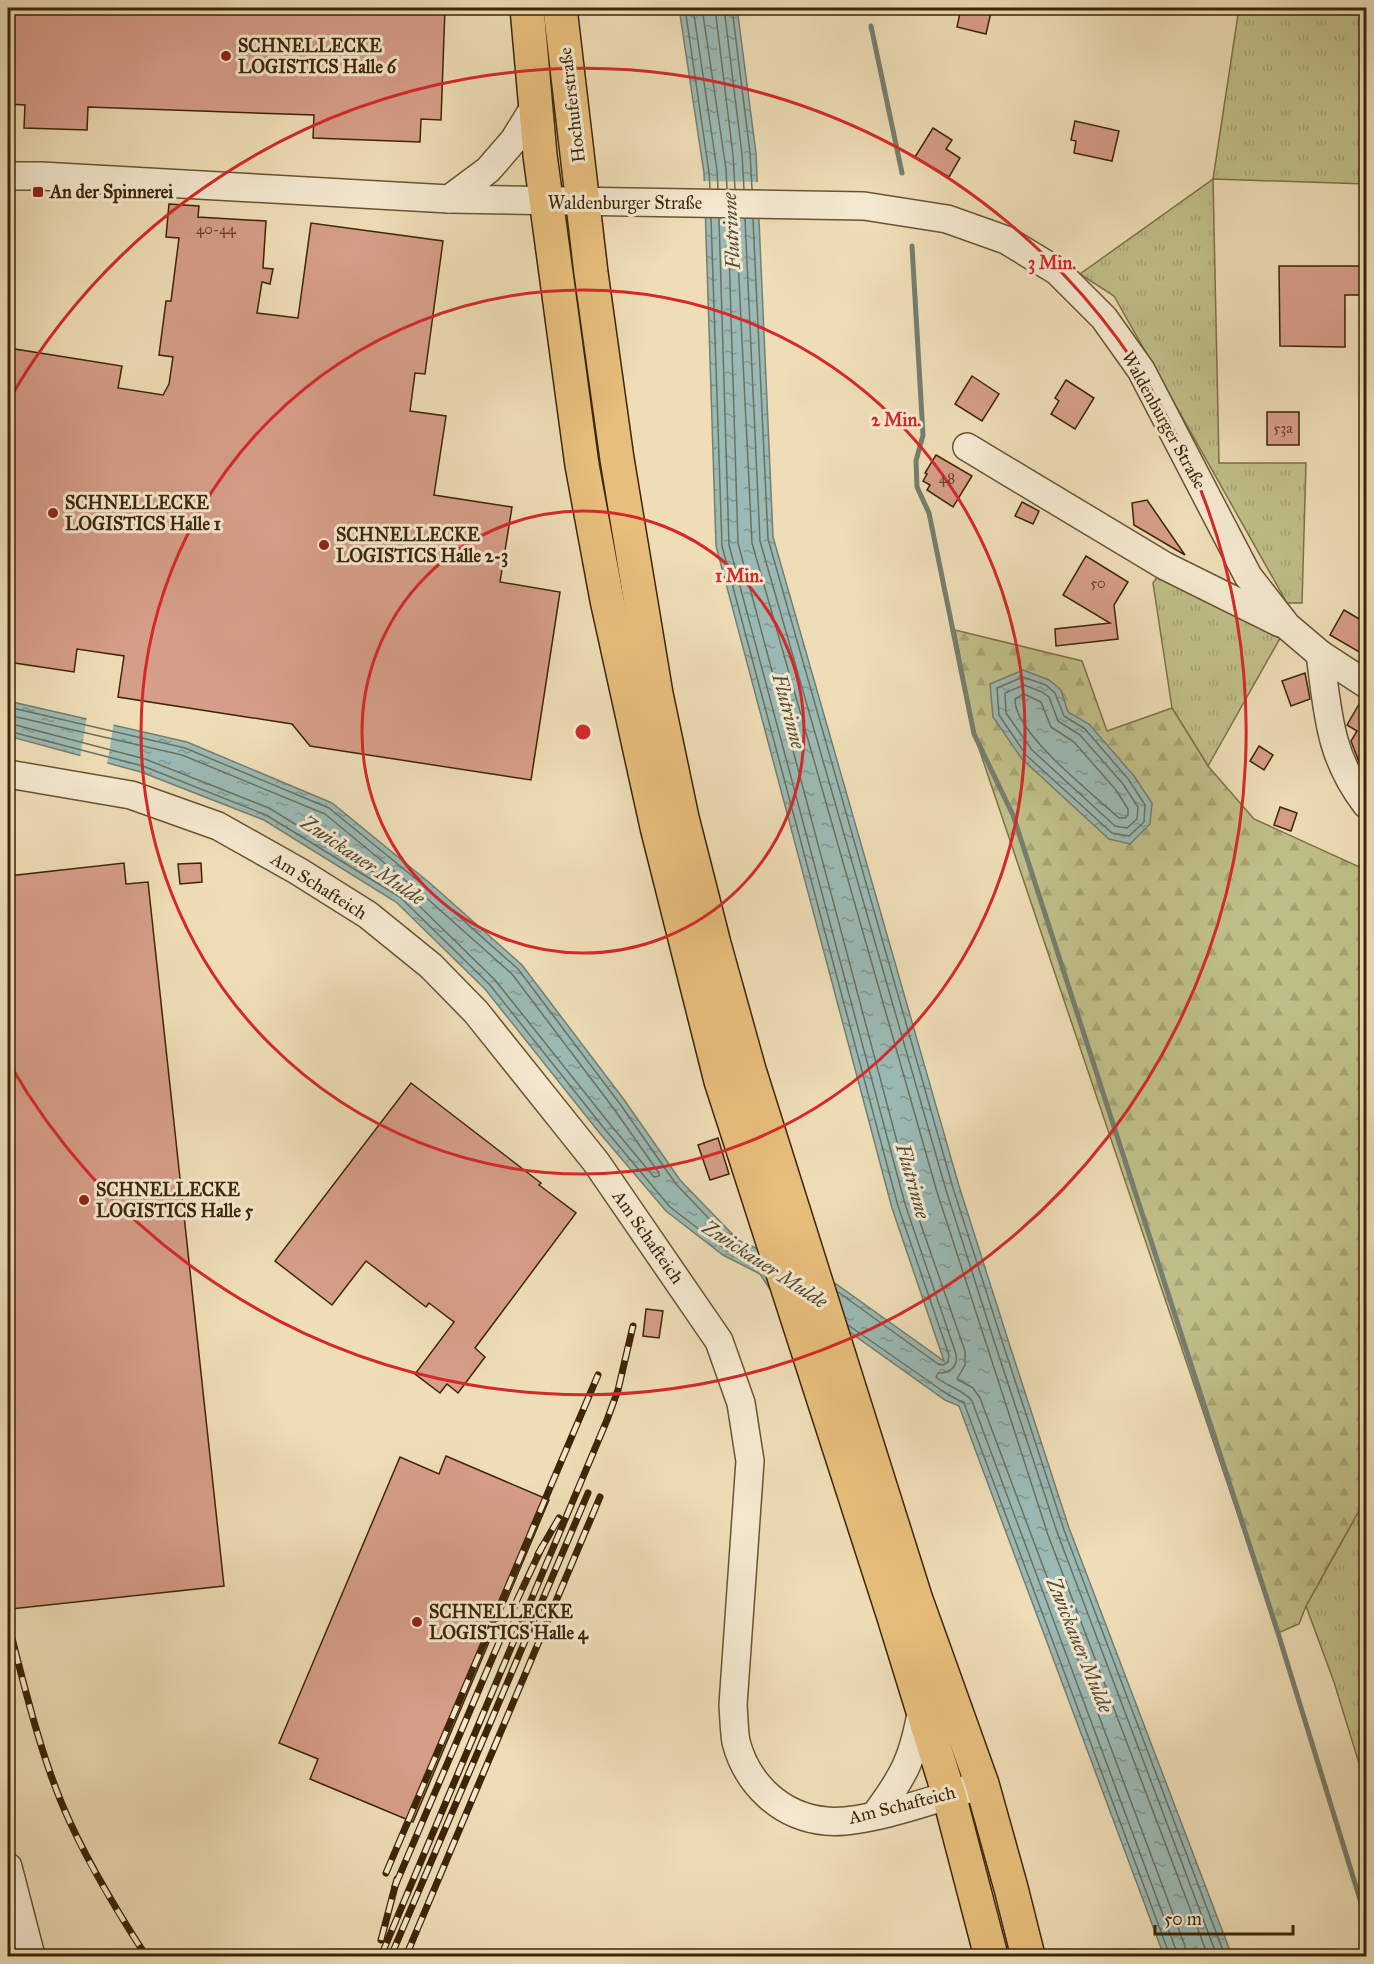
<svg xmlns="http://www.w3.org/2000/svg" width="1374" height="1964" viewBox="0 0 1374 1964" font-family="'IM FELL Great Primer',serif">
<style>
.grass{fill:url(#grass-tufts);stroke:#7f7248;stroke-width:1.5}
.forest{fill:url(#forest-firs);stroke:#7f7248;stroke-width:1.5}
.water{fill:url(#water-ripples);stroke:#767e6f;stroke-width:1.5}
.pier{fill:#eeddb6}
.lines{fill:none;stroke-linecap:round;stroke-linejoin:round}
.shore{stroke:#6c705e;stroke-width:1.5}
.stream{stroke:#767e6f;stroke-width:5}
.building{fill:#d69d88;stroke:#3e2506;stroke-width:1.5}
.minor-casing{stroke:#6a5332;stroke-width:30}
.major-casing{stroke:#3e2506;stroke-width:36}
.minor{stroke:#f4e9d0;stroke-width:27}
.major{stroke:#e7be7b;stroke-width:33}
.rail-casing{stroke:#3e2506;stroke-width:7}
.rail{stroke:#f4e9d0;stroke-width:4.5;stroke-dasharray:14;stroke-linecap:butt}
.ring{fill:none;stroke:#d62828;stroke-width:3}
.poi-dot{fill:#8f2418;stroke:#f4e9d0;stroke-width:2}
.labels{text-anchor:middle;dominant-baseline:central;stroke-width:6;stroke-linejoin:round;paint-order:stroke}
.number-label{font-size:15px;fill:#644326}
.poi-label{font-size:18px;font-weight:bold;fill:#3e2506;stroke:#f4e9d0;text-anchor:start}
.street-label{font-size:18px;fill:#3e2506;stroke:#f4e9d0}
.water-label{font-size:20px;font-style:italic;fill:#554a32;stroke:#f4e9d0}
.centre{fill:#d62828;stroke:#f4e9d0;stroke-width:3}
.ring-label{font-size:18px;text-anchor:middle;font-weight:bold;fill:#d62828;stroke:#f4e9d0;stroke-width:6;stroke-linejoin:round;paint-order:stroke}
</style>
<defs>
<pattern id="grass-tufts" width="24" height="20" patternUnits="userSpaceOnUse" patternTransform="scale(1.5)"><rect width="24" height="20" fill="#c0bf89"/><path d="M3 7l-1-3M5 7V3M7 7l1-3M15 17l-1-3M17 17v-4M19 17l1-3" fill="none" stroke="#a6a475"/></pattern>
<pattern id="forest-firs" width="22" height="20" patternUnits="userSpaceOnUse" patternTransform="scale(1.5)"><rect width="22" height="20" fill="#c0bf89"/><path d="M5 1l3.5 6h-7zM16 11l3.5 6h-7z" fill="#a6a475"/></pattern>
<pattern id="water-ripples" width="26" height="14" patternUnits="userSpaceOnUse" patternTransform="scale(1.5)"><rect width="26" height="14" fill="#9bbab5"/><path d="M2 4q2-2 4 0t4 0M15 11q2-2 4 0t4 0" fill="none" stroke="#809791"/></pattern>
</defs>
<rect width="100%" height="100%" fill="#eeddb6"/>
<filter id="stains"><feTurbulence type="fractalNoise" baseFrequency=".00333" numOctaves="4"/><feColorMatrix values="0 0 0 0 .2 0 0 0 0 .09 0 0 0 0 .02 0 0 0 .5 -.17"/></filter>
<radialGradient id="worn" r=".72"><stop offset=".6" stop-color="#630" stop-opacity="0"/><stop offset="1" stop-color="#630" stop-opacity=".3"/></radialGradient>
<g class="grass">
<polygon points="1239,8 1351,8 1366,18 1366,184 1213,179 1219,463 1306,463 1302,603 1287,603 1114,296 1080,274 1213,179"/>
<polygon points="1165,566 1287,626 1208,766 1172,708 1153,583"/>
<polygon points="1366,1498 1366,1786 1334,1682 1306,1606"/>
</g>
<polygon class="forest" points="955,630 1082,661 1107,731 1172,708 1208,766 1254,819 1366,870 1366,1498 1306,1606 1299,1624 1278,1633 974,734"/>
<g class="water">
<polygon points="679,8 737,8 756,153 773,537 959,1186 1008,1340 1069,1528 1232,1956 1164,1956 959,1406 945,1400 848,1331 773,1294 760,1274 723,1255 666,1211 598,1131 485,989 396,902 264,820 141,772 8,736 8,701 187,742 332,803 431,884 522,965 625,1101 680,1180 738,1240 836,1284 944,1361 892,1208 716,546 704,173"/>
<polygon points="1023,670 1049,680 1061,690 1068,712 1089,724 1134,776 1152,803 1150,824 1130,844 1109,839 1022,759 993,717 990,684"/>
</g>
<g class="pier">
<polygon points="701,181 760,182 762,219 702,218"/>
<polygon points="87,716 114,722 107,765 80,758"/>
</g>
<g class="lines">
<g class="shore">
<polyline points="685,8 709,172 710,188"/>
<polyline points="693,8 717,170 718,189"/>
<polyline points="702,8 726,169 727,189"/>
<polyline points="715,8 733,155 735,189"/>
<polyline points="724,8 742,154 744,189"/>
<polyline points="732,8 750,153 752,189"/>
<polyline points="711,218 722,546 898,1206 949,1355 948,1362 943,1365 938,1364 838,1292"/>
<path d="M719,219l10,326 176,659 51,150c2,13 -6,19 -18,19l-2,4c10,9 28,13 36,24l204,549 1,6"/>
<polyline points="728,219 738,543 913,1202 965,1351 965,1365 957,1379 973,1388 980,1398 1185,1946 1186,1956"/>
<polyline points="736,219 752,543 937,1192 987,1346 1048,1535 1208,1956"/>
<polyline points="745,219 760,541 946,1190 995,1344 1057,1532 1217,1956"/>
<polyline points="753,219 768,539 953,1188 1002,1341 1064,1530 1225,1956"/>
<polygon points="1023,677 1046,685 1055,693 1064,716 1085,729 1129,780 1145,805 1144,822 1129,836 1112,833 1026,755 999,715 997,688"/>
<polygon points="1024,685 1042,692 1049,697 1058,721 1080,735 1123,784 1138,807 1137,819 1127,828 1115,826 1032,750 1006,713 1005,693"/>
<path d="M1024,694l17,8 10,25 23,15 42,48 12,19v6l-3,3h-6c-26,-24 -105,-85 -104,-119z"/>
<polyline points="8,707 185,748 329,808 427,888 518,969 620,1104 676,1184 733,1244 758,1255"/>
<polyline points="8,715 182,755 325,814 422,894 512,974 614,1109 659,1173 659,1176 654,1177 609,1123 495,980 404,891 269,808 145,759 8,723"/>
<polyline points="8,731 143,766 266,815 400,897 490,985 603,1127 670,1207 726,1250 763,1269"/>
<polyline points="848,1325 947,1394 964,1403 1170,1956"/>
</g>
<g class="stream">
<polyline points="871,26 902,173"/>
<polyline points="912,246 923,435 916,461 917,487 929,513 974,734 1013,815 1278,1633 1366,1919"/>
</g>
</g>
<g class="building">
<polygon points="8,8 445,8 441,120 421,119 420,142 313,138 314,115 88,107 87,130 24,128 25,105 8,104"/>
<polygon points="961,8 992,8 986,34 957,27"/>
<polygon points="1075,121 1119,131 1112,161 1074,153 1076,141 1071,140"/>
<polygon points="933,128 952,140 946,149 960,158 949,177 915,157"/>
<polygon points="169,204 199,206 198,217 266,221 263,268 273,269 270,284 262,282 257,313 298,318 311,223 443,241 425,374 415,373 410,411 446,416 434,495 512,507 500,582 560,592 531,780 310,746 292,724 118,697 124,656 77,649 74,672 8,662 8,348 122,366 118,388 163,395 169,384 173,357 159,355 166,301 171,301 179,238 166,237"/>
<polygon points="1279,266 1366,266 1366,295 1345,295 1345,347 1280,346"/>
<polygon points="972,376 999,394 982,421 955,404"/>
<polygon points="1066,380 1094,398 1075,429 1051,414 1059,401 1055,398"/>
<rect x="1267" y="412" width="32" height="33"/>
<polygon points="936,455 972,476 953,507 927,490 930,485 923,481 927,474 925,473"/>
<polygon points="1147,500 1185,555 1134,525 1132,503"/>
<polygon points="1022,502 1039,511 1033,524 1015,516"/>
<polygon points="1086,556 1128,582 1114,605 1118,639 1056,646 1055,629 1110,623 1063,595"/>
<polygon points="1344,610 1366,623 1366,643 1361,653 1330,635"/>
<polygon points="1305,673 1310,699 1291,706 1282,681"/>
<polygon points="1362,699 1366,700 1366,770 1361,767 1359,762 1351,741 1357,731 1347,725"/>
<polygon points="1259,746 1273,755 1264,770 1250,761"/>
<polygon points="1280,807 1297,813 1291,831 1274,825"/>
<polygon points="124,863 126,884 148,882 224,1586 11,1609 8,1573 8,876"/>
<polygon points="201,863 202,882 180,884 178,864"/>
<polygon points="411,1083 541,1183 539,1185 576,1213 475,1348 485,1357 458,1393 447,1384 440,1393 415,1374 454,1322 429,1303 426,1307 366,1261 332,1305 275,1261"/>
<polygon points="718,1138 729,1174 710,1180 698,1145"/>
<polygon points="646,1309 663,1311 659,1338 643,1336"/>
<polygon points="446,1456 549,1500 413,1822 310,1779 318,1759 279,1743 400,1457 439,1474"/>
</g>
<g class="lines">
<g class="minor-casing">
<g id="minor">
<polyline points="8,176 41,176 449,199 864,206 947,219 1006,240 1057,271 1104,318 1141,370 1248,576 1287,626 1320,654 1366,684"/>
<polyline points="449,199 488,170 514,140 535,106"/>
<polyline points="967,447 1165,566 1280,623"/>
<path d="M1320,654c8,59 9,102 46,150"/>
<path d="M8,774l123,21 87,31 80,45 70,44 63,51 45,46 120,150 123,179 22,62 9,58 -17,244c1,12 1,25 3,37 11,42 45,75 90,79 36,4 107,-21 142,-32"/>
<path d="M875,1815c30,-40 38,-57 47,-106"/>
<polyline points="8,1867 31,1956"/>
</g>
</g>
<g class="major-casing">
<g id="major">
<polyline points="527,8 540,155 582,465 607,600 657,827 721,1081 893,1614 949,1795 991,1956"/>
<polyline points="560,8 591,273 617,459 656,694 682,818 714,944 749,1070 915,1597 982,1784 1011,1888 1028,1956"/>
</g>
</g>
<use href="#minor" class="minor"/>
<use href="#major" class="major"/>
<g class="rail-casing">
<g id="rail">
<polyline points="538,1554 559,1518"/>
<path d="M8,1623c16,61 30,123 54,181 22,53 53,104 84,152"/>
<polyline points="386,1873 598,1375"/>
<polyline points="395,1886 518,1598 542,1547"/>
<polyline points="381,1940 397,1879"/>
<polyline points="381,1956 607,1420 618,1390 633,1326"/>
<polyline points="391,1956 588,1493"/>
<polyline points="406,1956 600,1497"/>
</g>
</g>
<use href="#rail" class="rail"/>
</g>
<g class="ring">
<circle cx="583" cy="732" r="221"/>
<circle cx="583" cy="732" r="442"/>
<path d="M9 400A663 663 0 1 1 9 1063"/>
</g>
<g class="poi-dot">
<circle cx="226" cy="56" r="6"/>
<rect x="32" y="186" width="12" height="12" rx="3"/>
<circle cx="53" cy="513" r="6"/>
<circle cx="324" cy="545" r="6"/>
<circle cx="84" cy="1200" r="6"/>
<circle cx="417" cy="1622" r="6"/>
</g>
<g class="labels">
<g class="number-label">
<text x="216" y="229">40-44</text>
<text x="1283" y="428">53a</text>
<text x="947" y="478">48</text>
<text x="1098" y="583">50</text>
</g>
<g class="poi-label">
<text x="238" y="46">SCHNELLECKE<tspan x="238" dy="21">LOGISTICS Halle 6</tspan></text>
<text x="50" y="192">An der Spinnerei</text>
<text x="65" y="503">SCHNELLECKE<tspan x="65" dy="21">LOGISTICS Halle 1</tspan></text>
<text x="336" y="535">SCHNELLECKE<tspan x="336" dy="21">LOGISTICS Halle 2-3</tspan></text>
<text x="96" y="1190">SCHNELLECKE<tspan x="96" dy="21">LOGISTICS Halle 5</tspan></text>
<text x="429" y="1612">SCHNELLECKE<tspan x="429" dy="21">LOGISTICS Halle 4</tspan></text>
</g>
<g class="street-label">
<text transform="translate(572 105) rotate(-97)">Hochuferstraße</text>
<text x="625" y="203">Waldenburger Straße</text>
<text transform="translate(1164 420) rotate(61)">Waldenburger Straße</text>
<text transform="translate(319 886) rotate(32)">Am Schafteich</text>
<text transform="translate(648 1237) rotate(55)">Am Schafteich</text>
<text transform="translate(902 1805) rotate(-14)">Am Schafteich</text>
</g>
<g class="water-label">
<text transform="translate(731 231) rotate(-93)">Flutrinne</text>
<text transform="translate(789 711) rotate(75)">Flutrinne</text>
<text transform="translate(363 860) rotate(34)">Zwickauer Mulde</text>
<text transform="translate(913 1181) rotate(74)">Flutrinne</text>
<text transform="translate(765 1264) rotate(33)">Zwickauer Mulde</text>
<text transform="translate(1080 1645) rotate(68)">Zwickauer Mulde</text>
</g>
</g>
<circle cx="583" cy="732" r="9" class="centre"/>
<g class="ring-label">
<text x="1052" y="269">3 Min.</text>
<text x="896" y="426">2 Min.</text>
<text x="739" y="582">1 Min.</text>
</g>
<rect width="1374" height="1964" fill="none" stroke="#eeddb6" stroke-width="30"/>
<rect x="9" y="9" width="1356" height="1946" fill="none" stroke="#3e2506" stroke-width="3"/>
<rect x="15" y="15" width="1344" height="1934" fill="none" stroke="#3e2506" stroke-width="1.5"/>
<path d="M1155 1925v9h138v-9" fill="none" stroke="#3e2506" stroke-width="3"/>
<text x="1164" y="1925" font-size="18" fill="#3e2506" stroke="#f4e9d0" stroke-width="4.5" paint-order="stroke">50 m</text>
<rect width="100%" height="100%" filter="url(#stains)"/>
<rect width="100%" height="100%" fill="url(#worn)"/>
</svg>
